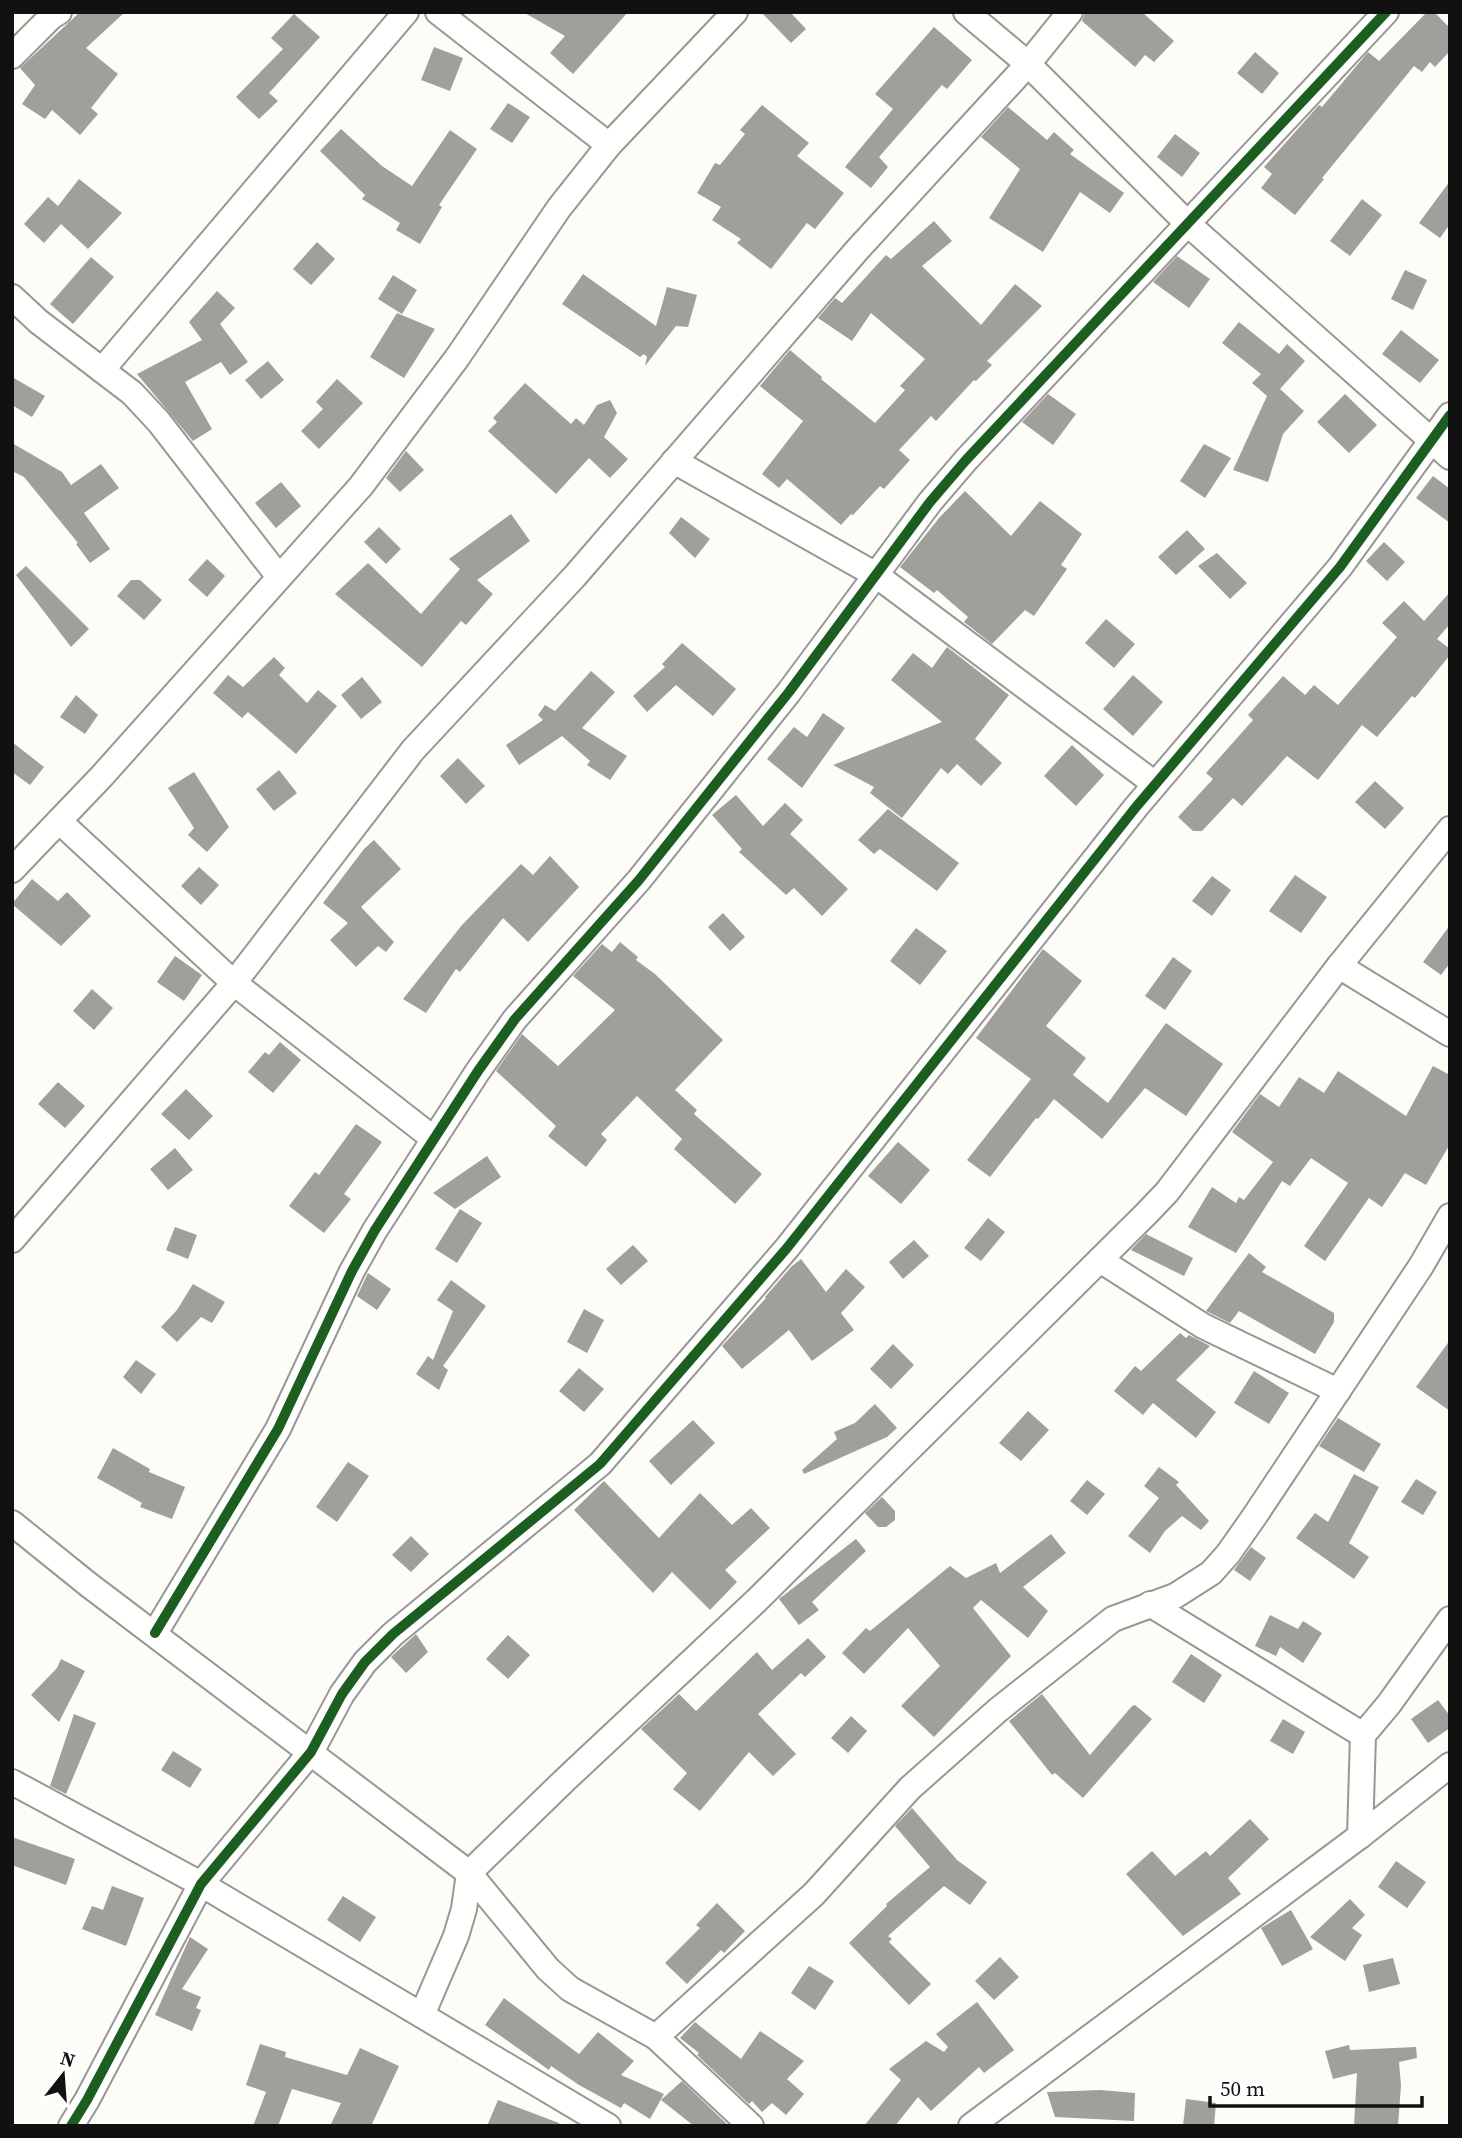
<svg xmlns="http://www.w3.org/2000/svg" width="1462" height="2138" viewBox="0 0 1462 2138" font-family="'Source Serif 4',serif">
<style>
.building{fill:#a19f9c}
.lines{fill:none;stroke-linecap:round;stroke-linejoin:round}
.street-casing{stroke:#979795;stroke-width:28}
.street{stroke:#fffffe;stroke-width:24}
.cycleway-casing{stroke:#fff;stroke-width:15}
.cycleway{stroke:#1b5e20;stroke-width:10}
</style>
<rect width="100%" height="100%" fill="#fdfcf7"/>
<g class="building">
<polygon points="80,12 125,12 86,48 118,74 91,108 98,114 80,135 52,110 45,119 22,104 35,85 20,68"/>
<polygon points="523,12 628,12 573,74 550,53 565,36"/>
<polygon points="761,12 790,12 806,29 791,43"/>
<polygon points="1085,12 1142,12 1174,41 1154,62 1145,55 1135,67 1082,21"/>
<polygon points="1427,12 1434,12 1450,28 1450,51 1435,67 1430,62 1422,72 1414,66 1322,178 1324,179 1295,215 1261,188 1272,174 1264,167 1319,105 1322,107 1368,52 1379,61"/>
<polygon points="294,14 320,37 269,93 278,101 259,119 236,97 283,49 271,38"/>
<polygon points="934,27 972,60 947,89 942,85 879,157 888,167 871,188 845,167 893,109 875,94"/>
<polygon points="434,47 463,58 450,91 421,80"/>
<polygon points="1255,52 1279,73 1262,94 1237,73"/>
<polygon points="508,103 530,117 512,143 490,129"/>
<polygon points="762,105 809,143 797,156 844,193 815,229 807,223 771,269 737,243 741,239 712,220 721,207 697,193 715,163 720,165 745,134 740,130"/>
<polygon points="1008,107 1047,140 1054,132 1074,150 1070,154 1124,193 1110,213 1080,192 1043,252 989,218 1020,169 981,137"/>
<polygon points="341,129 382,166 412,186 450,130 477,149 439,205 442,207 420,244 396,230 400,223 362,199 365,195 320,151"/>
<polygon points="1175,134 1200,153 1182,177 1157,157"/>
<polygon points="79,179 122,213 88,249 61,224 44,243 24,224 48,197 58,206"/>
<polygon points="1450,181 1450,224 1440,238 1419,223"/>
<polygon points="1362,199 1382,215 1350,256 1330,241"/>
<polygon points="934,221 952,241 922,266 981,325 1015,284 1042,306 987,361 992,365 976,381 974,380 936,421 931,416 899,450 910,460 884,489 880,486 853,515 851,514 841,525 787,479 779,488 762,474 803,421 760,386 790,350 822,377 821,379 875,423 905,390 900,386 925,359 871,313 852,341 818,318 835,298 842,303 886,255 891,259"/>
<polygon points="317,242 335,259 311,285 293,269"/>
<polygon points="1177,256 1210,279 1189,308 1153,282"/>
<polygon points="91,257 114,277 73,324 50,304"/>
<polygon points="1405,270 1427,280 1413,310 1391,299"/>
<polygon points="583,274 656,326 667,287 697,295 688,327 676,326 645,366 647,357 644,354 640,357 562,304"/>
<polygon points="393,275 417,290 402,314 378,299"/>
<polygon points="217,291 235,308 220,324 248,362 230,375 221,362 185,382 212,429 193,441 137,374 202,340 189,322"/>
<polygon points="397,313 435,329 404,378 370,357"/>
<polygon points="1239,322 1279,354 1287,344 1305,361 1280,389 1304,411 1283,434 1268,482 1233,470 1267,396 1252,383 1261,374 1222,343"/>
<polygon points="1401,330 1439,360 1420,383 1382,354"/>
<polygon points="268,361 284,380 261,399 245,380"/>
<polygon points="12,377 45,396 32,417 12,405"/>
<polygon points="337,379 363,403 319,449 301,431 323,409 316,402"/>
<polygon points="525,383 571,424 576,418 584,425 597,405 610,400 617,413 604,437 628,459 610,478 589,458 556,494 488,431 497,422 493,418"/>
<polygon points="1048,394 1076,414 1053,445 1022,422"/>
<polygon points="1345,394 1377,425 1349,453 1317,422"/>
<polygon points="12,443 62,472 71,485 101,464 119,488 84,513 110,549 90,563 76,544 78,543 24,477 12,471"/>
<polygon points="1204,444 1231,458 1205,498 1180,481"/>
<polygon points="406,451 424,470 400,492 386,478"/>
<polygon points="1433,476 1450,489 1450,523 1416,498"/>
<polygon points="281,482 301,506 276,528 255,503"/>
<polygon points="965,491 1011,536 1040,501 1082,534 1061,565 1067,569 1034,616 1025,610 992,644 964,622 968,617 937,590 934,593 900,567 939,518"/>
<polygon points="511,514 530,541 477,580 493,594 466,625 461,621 422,667 335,594 368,563 421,614 460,569 449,559"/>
<polygon points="681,517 710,539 695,558 669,533"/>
<polygon points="379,527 401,549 386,564 364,542"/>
<polygon points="1187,530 1205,549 1176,575 1158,557"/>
<polygon points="1384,542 1405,562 1387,581 1366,561"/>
<polygon points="1217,553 1247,583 1230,599 1198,566"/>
<polygon points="207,559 225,576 207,597 188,580"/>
<polygon points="26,566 89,629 71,647 16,575"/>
<polygon points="131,580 140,580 162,600 144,620 117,596"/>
<polygon points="1450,592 1450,624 1437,639 1450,649 1450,655 1415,698 1412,696 1377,737 1362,725 1318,780 1287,756 1242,806 1233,798 1202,831 1193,831 1178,817 1213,779 1206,773 1253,720 1248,715 1283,676 1305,695 1314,685 1338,705 1397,637 1382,623 1404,601 1424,621"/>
<polygon points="1106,619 1135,644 1114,668 1085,643"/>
<polygon points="682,643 736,689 713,716 676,685 647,712 633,696 665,667 662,664"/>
<polygon points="947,647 1009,695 975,739 1002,763 981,786 957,764 948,774 941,768 902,818 870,793 874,787 833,765 942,722 891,680 913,653 932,668"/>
<polygon points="274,657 285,668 279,675 307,703 318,690 337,706 296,754 248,712 242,718 213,693 228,675 243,687"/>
<polygon points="591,671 615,692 582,728 627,756 610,780 587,765 590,761 562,736 519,765 506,745 543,720 538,715 545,705 555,711"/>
<polygon points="1133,675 1163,702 1133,736 1103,709"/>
<polygon points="362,677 382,702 361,719 341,695"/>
<polygon points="76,695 98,715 85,734 60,717"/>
<polygon points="823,713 845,728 802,788 767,759 794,727 807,737"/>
<polygon points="12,742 44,767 30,785 12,772"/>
<polygon points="1072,745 1104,775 1076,806 1044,776"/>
<polygon points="458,758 485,786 466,804 440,776"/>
<polygon points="279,770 297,793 274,811 256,789"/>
<polygon points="194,772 229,827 207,852 188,835 194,828 168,788"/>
<polygon points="1375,781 1404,808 1385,829 1355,802"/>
<polygon points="736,795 763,826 785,803 803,820 790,834 848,889 822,916 794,888 786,895 739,852 742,849 712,815"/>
<polygon points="888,809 959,863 937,891 880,849 874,854 858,840"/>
<polygon points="374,840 401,869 361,907 394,942 386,952 378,946 356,967 330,940 348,923 323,903 364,849"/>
<polygon points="550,856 579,887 528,942 503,918 460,972 456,969 426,1013 403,999 462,925 521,864 533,875"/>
<polygon points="199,867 219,885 201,905 181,886"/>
<polygon points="1295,875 1327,897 1301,933 1269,911"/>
<polygon points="1212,876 1231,890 1212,916 1192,901"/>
<polygon points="32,879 58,901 67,892 91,916 61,946 12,904"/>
<polygon points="723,913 745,937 730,951 708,927"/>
<polygon points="1450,925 1450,963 1441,975 1423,962"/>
<polygon points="916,928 947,951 920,985 890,961"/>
<polygon points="620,942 638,957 636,960 655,974 723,1040 675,1090 697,1110 694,1114 762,1174 735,1204 674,1149 682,1139 637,1096 601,1134 607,1140 586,1167 548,1136 556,1126 496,1071 522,1034 558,1066 615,1010 573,976 602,944 612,952"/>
<polygon points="1043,949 1082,981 1046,1026 1086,1058 1073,1075 1108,1103 1166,1023 1223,1064 1186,1116 1145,1088 1102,1139 1054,1099 1038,1119 1036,1118 990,1177 967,1160 1031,1079 976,1038"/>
<polygon points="175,956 202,975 184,1001 157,982"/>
<polygon points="1173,957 1192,971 1165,1010 1145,996"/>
<polygon points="92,989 113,1008 94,1030 73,1011"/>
<polygon points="280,1042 301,1060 273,1093 248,1072 265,1052 269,1055"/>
<polygon points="1433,1066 1450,1075 1450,1144 1426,1185 1405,1173 1382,1207 1369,1198 1325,1261 1304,1246 1348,1183 1311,1158 1290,1186 1282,1181 1236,1253 1188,1227 1212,1187 1236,1203 1239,1197 1244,1200 1273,1162 1232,1132 1260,1094 1279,1107 1299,1077 1324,1093 1338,1071 1406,1116"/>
<polygon points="58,1082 85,1106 65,1128 38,1104"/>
<polygon points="186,1089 213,1116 189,1140 161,1114"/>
<polygon points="356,1124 382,1142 344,1194 351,1199 324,1233 289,1206 315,1172 319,1175"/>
<polygon points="898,1142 930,1170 901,1204 868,1176"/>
<polygon points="175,1148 193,1170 168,1190 150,1169"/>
<polygon points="487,1156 501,1177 455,1209 433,1193"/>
<polygon points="460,1209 482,1223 457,1263 435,1249"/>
<polygon points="988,1218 1005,1232 981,1261 964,1248"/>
<polygon points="175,1227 197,1235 188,1259 166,1250"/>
<polygon points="1146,1234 1193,1258 1184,1276 1131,1250"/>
<polygon points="914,1240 929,1256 903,1279 889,1262"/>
<polygon points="633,1245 648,1261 621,1285 606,1269"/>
<polygon points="1249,1253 1266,1267 1262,1272 1334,1313 1334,1322 1315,1354 1239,1311 1230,1323 1206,1311"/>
<polygon points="801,1259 826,1292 846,1269 865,1287 841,1313 854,1330 812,1361 789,1330 742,1369 722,1346 766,1298 765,1297 791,1267"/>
<polygon points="368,1273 391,1289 377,1310 357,1296"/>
<polygon points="451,1280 486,1306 443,1366 448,1370 439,1390 416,1374 428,1356 433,1360 453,1311 437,1300"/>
<polygon points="193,1284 225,1302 212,1323 201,1317 177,1342 161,1327 177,1310"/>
<polygon points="584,1309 604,1320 587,1353 567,1342"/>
<polygon points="1180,1333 1186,1338 1189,1335 1210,1346 1176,1380 1216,1412 1196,1438 1153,1403 1143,1415 1114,1391 1135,1366 1141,1371"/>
<polygon points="1450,1340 1450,1411 1416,1387"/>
<polygon points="893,1344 914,1365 891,1389 870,1369"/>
<polygon points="136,1360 156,1374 141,1394 123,1377"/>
<polygon points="579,1368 604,1389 584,1412 559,1391"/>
<polygon points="1254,1371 1289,1393 1269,1424 1234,1403"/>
<polygon points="875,1404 897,1428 887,1437 804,1474 802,1470 837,1439 834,1432 855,1423"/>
<polygon points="1028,1411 1049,1430 1021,1461 999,1443"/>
<polygon points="1338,1418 1381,1444 1364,1472 1319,1446"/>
<polygon points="693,1420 715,1443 671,1485 649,1461"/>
<polygon points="113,1448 150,1469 149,1472 185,1487 172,1519 140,1507 142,1503 97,1478"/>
<polygon points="348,1462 369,1476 337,1522 316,1507"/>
<polygon points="1159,1467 1179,1482 1176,1485 1209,1521 1201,1530 1182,1516 1165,1531 1150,1553 1128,1536 1159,1498 1144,1486"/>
<polygon points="1354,1474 1379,1487 1349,1543 1369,1557 1354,1579 1296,1538 1315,1513 1328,1522"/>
<polygon points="1416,1479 1437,1492 1423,1515 1401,1502"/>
<polygon points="1087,1480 1105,1494 1087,1515 1070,1501"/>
<polygon points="604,1481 659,1538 700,1493 732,1525 751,1508 770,1528 725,1570 737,1582 710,1610 672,1572 653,1593 574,1510"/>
<polygon points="882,1497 895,1511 895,1520 886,1527 878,1527 865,1513"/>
<polygon points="1051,1534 1066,1553 1023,1587 1048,1611 1028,1638 981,1600 973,1608 1011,1656 934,1737 901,1706 940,1666 908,1628 864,1674 842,1653 866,1628 870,1631 950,1566 966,1578 996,1563 1000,1573"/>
<polygon points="411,1536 429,1554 411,1572 392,1555"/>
<polygon points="856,1539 866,1551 812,1602 819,1610 799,1625 779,1599"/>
<polygon points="1251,1547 1266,1558 1250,1581 1234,1570"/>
<polygon points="1270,1615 1298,1629 1303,1621 1322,1633 1303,1663 1280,1647 1276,1656 1255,1646"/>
<polygon points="416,1634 428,1652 406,1673 391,1657"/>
<polygon points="508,1635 530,1655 508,1679 486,1659"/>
<polygon points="808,1638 826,1657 805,1677 801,1673 758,1714 796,1754 773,1776 749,1752 700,1811 673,1789 687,1773 641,1729 679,1694 696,1711 757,1652 772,1670"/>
<polygon points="1191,1654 1222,1675 1204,1703 1172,1682"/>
<polygon points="61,1659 85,1671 59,1722 31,1695 57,1668"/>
<polygon points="1042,1694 1090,1755 1132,1706 1135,1705 1152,1719 1083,1798 1055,1773 1052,1775 1009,1721"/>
<polygon points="1438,1700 1450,1716 1450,1728 1428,1743 1411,1719"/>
<polygon points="74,1714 96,1723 66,1794 50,1786"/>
<polygon points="851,1716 867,1731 848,1753 831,1738"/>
<polygon points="1283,1719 1305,1732 1293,1754 1270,1741"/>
<polygon points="173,1751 202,1769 190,1788 161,1770"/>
<polygon points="912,1808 957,1860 987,1882 970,1905 944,1886 888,1936 892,1939 889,1942 931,1984 909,2005 849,1943 887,1906 886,1904 930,1867 895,1826"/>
<polygon points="1250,1819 1269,1839 1228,1878 1241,1894 1183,1936 1126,1874 1152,1851 1175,1876 1206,1851 1210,1856"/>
<polygon points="12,1837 75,1859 66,1885 12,1865"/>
<polygon points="1396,1861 1426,1882 1407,1908 1378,1887"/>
<polygon points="112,1886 144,1898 126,1946 82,1929 92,1906 103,1910"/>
<polygon points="343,1896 376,1917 360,1942 327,1920"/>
<polygon points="1350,1899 1365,1915 1352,1928 1362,1935 1345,1961 1310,1937"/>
<polygon points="717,1903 745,1931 724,1953 721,1950 687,1984 665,1963 700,1928 696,1925"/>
<polygon points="1291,1910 1313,1949 1282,1966 1261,1928"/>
<polygon points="190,1937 208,1949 182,1989 201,1997 196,2008 201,2010 192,2031 155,2015"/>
<polygon points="1000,1957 1019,1977 994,2000 975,1981"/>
<polygon points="1393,1958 1400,1984 1369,1992 1363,1965"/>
<polygon points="809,1966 834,1981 815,2010 791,1993"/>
<polygon points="504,1998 579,2054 598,2032 634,2061 621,2075 664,2094 650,2119 624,2103 621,2108 579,2085 551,2066 549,2070 485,2025"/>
<polygon points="977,2002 1014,2050 984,2073 979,2067 931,2111 918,2097 895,2126 864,2126 901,2080 889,2069 926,2041 944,2052 948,2047 936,2034"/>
<polygon points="695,2022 741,2059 760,2031 804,2061 787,2079 804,2094 786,2115 772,2103 762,2112 752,2101 749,2104 697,2055 699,2053 680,2038"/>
<polygon points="260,2044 286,2052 285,2057 347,2075 360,2048 399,2066 371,2126 330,2126 341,2103 292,2089 278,2126 253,2126 266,2092 246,2085"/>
<polygon points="1349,2045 1350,2050 1416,2047 1417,2058 1399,2062 1401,2085 1398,2126 1354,2126 1357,2073 1333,2079 1325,2051"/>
<polygon points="682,2081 729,2126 694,2126 661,2100"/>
<polygon points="1100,2090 1135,2093 1134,2121 1055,2117 1047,2092"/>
<polygon points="1186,2099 1216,2103 1214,2126 1183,2126"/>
<polygon points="498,2100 559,2123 559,2126 487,2126"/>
</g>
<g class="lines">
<g class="street-casing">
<g id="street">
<polyline points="438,12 609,145"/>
<polyline points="966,12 1028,64 1188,224 1450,457"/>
<polyline points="12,56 51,17 59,12"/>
<polyline points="12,297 39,322 132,393 159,422 279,577"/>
<polyline points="102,370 406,12"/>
<polyline points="674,461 876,575 1155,784"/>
<polyline points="59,821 234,983 434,1139"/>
<polyline points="12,870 102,776 361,486 457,358 559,208 609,145 735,12"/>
<polyline points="1339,966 1450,1034"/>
<polyline points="12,1240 234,983 413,750 575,576 858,249 1028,64 1070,12"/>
<polyline points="1100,1260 1203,1326 1338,1391"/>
<polyline points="12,1523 89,1585 469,1873 548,1969 570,1989 656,2037 751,2126"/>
<polyline points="1150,1604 1363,1735"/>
<polyline points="155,1633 278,1429 352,1271 375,1230 478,1071 515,1019 639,880 789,692 930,502 966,460 1386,12"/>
<polyline points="12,1782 201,1884 608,2126"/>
<polyline points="1360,1836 1363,1735 1389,1704 1450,1619"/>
<polyline points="422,2015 456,1936 464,1909 469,1873 567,1778 756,1601 1146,1214 1167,1192 1339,966 1450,829"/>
<polyline points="656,2037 814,1894 910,1788 998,1710 1113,1619 1175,1596 1211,1573 1228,1554 1254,1517 1421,1266 1450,1216"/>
<polyline points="71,2126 87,2100 201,1884 311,1752 342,1694 365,1662 393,1634 600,1464 787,1248 1136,807 1340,567 1450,415"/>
<polyline points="971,2126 1360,1836 1450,1765"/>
</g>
</g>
<use href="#street" class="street"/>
<g class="cycleway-casing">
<g id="cycleway">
<polyline points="155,1633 278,1429 352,1271 375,1230 478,1071 515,1019 639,880 789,692 930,502 966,460 1386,12"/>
<polyline points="71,2126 87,2100 201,1884 311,1752 342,1694 365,1662 393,1634 600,1464 787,1248 1136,807 1340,567 1450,415"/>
</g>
</g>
<use href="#cycleway" class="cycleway"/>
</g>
<rect width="1462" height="2138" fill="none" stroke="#111111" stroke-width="28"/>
<g transform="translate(63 2075) rotate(17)" stroke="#ffffff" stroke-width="5" paint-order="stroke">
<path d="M0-5L12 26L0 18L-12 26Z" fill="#111111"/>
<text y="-10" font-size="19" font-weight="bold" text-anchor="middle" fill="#111111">N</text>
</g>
<path d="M1210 2096v10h212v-10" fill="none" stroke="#111111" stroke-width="3.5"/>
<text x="1220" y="2096" font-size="21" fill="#111111" stroke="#ffffff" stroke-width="5" paint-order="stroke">50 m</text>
</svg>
